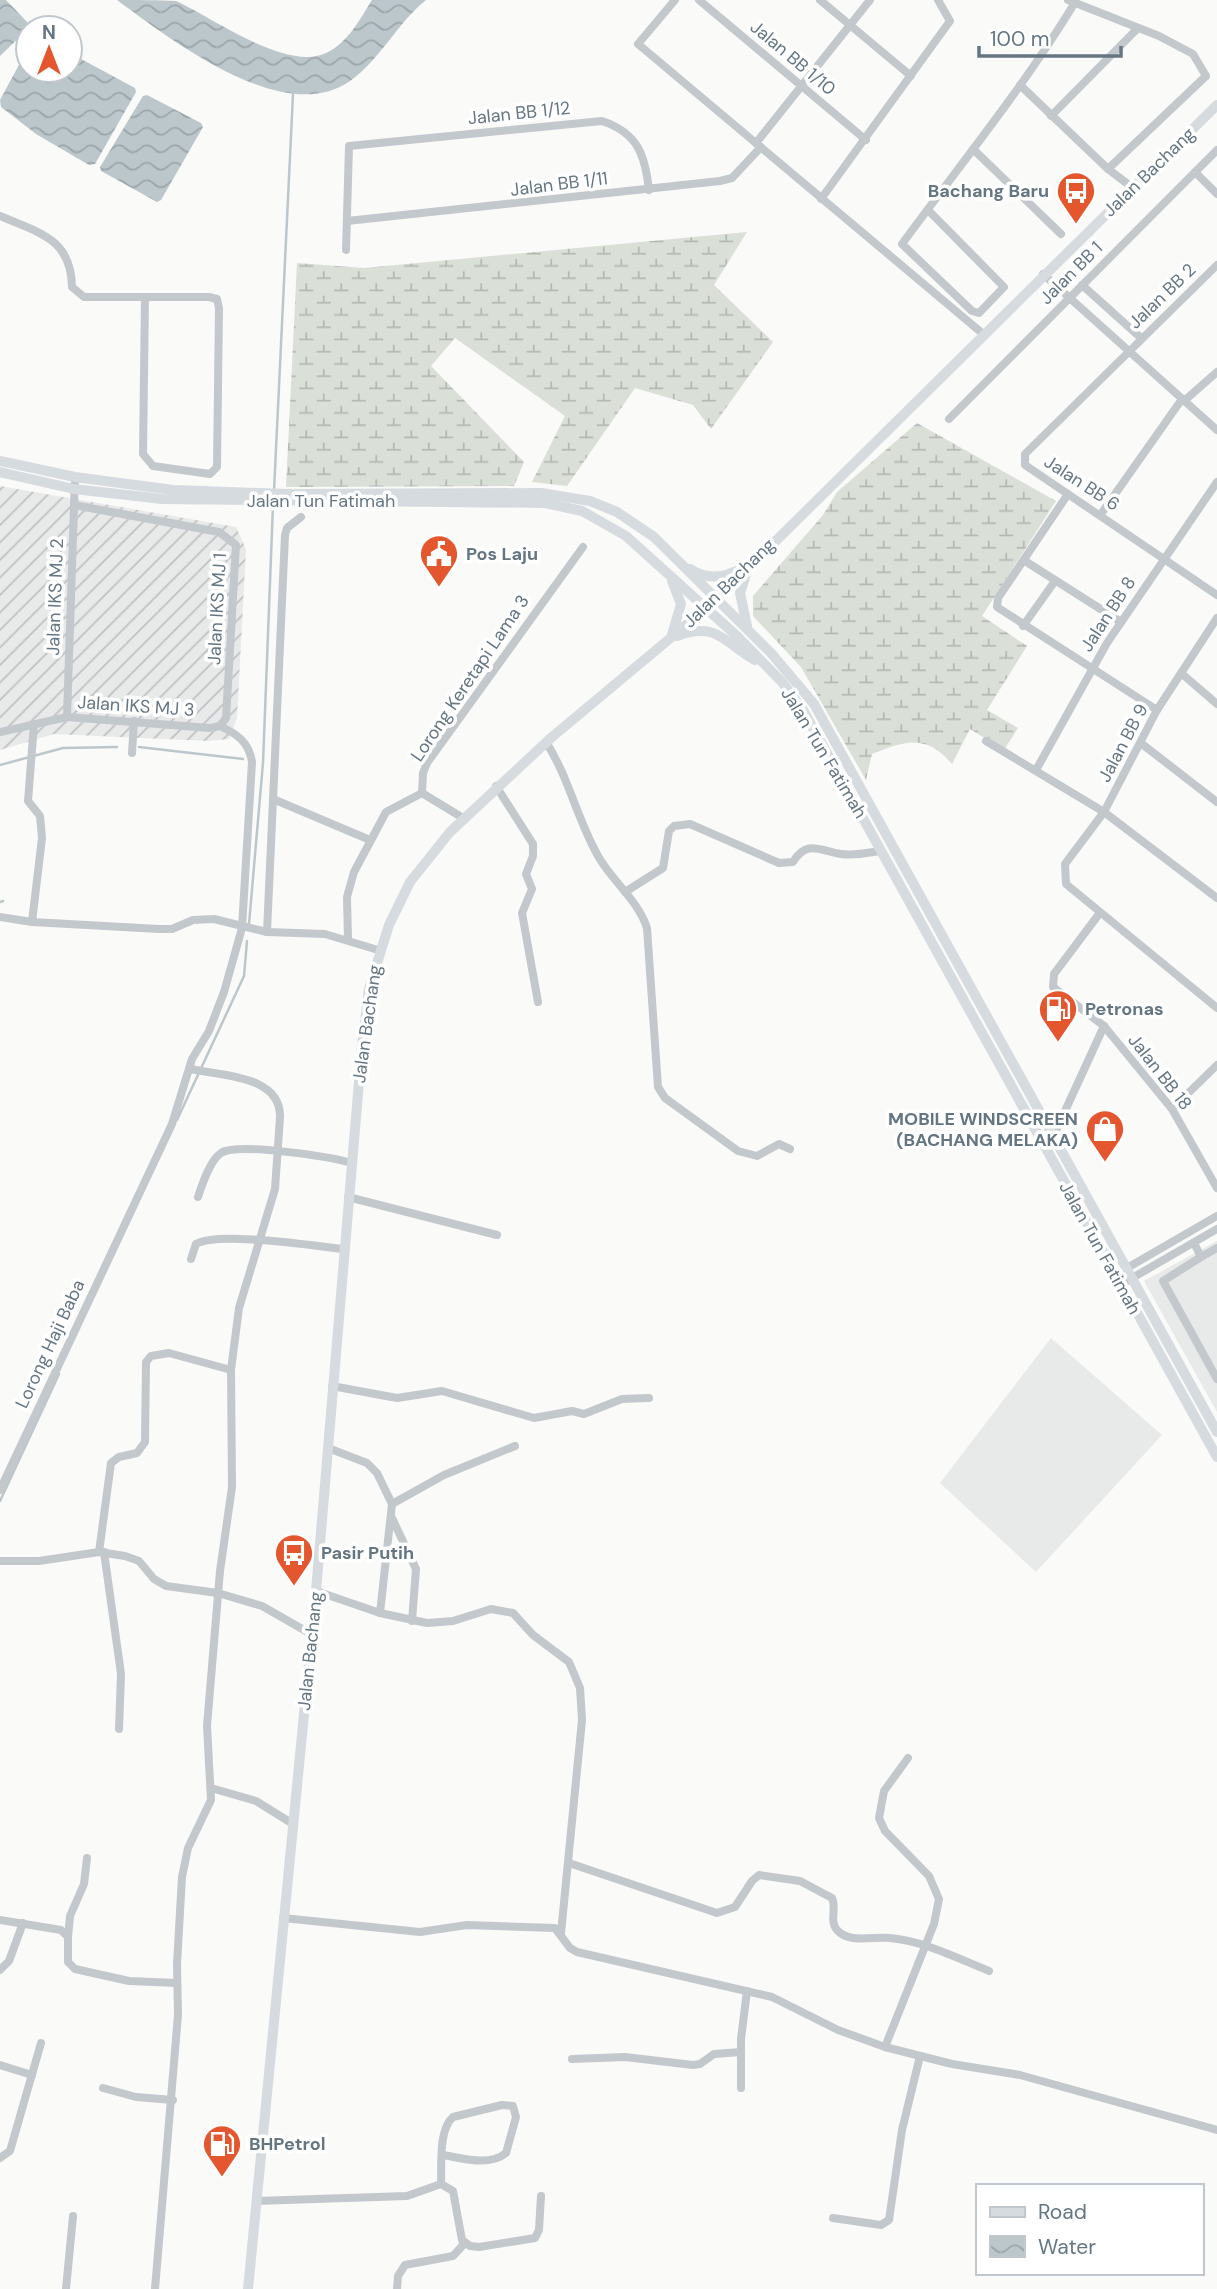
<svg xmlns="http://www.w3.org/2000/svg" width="1217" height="2289" viewBox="0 0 1217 2289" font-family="'DM Sans',sans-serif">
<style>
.built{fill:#e8e9e9}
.industrial{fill:url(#industrial-furrows)}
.wetland{fill:url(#wetland-marsh)}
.water{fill:url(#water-waves)}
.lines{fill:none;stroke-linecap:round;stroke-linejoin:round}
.stream{stroke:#bbc7cb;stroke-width:2.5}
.street{stroke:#c3c8cc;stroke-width:8}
.secondary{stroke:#d6dbdf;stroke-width:10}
.labels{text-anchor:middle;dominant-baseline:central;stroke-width:7;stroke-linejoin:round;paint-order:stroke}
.street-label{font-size:18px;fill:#657683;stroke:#fff}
.poi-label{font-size:18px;font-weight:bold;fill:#657683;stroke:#fff;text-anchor:start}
</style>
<defs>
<pattern id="industrial-furrows" width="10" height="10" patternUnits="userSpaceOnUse" patternTransform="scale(1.75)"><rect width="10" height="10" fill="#e8e9e9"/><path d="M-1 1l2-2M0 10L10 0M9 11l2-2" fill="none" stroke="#c0c1c2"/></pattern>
<pattern id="wetland-marsh" width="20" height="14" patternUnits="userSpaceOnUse" patternTransform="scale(1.75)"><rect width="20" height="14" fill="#dadfd7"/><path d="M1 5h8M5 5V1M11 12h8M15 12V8" fill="none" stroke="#b4b9b4"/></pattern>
<pattern id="water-waves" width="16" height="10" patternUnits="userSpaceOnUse" patternTransform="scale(1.75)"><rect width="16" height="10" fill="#bbc7cb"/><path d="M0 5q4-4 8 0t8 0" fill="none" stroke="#9ca6aa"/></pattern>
</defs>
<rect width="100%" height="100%" fill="#fafaf8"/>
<g class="built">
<polygon points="1217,1241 1217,1412 1144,1281"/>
<polygon points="1051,1338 1162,1435 1036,1572 940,1483"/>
</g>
<polygon class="industrial" points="0,486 236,527 246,549 237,718 229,739 208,741 54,734 0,750"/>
<g class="wetland">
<polygon points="747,232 714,285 773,342 711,429 693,405 635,388 567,486 532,482 565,416 455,338 431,366 524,462 514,486 286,487 297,263 364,268"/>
<path d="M917,423l139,78 -74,115 45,30 -40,64 31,18 -14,22 -34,-21 -18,35c-26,-31 -47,-23 -80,-10l-6,26 -65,-113 -48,-51v-20l70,-81 14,-23z"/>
</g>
<g class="water">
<polygon points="0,0 6,0 29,24 29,28 0,56"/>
<path d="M117,0c16,0 44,0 59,1 36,16 110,71 150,52 22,-10 34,-34 46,-53h54c-29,23 -45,59 -76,81 -66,47 -180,-42 -233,-81z"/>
<polygon points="28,48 28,70 70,70 70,53 135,88 136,92 95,164 89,165 36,134 1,107 0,100"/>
<polygon points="147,95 201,123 203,127 161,200 157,202 101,171 100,167 143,96"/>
</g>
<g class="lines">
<g class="stream">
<polyline points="274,491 293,94"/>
<polyline points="139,747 243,759"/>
<polyline points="0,765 63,748 117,747"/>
<polyline points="0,902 3,901"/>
<polyline points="249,924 263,763 273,505"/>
<polyline points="177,1120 244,976 247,941"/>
<polyline points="0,1501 59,1374"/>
</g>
<g class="street">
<polyline points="675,0 638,44 982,333"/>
<polyline points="699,0 866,140"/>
<polyline points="820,0 911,76"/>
<polyline points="1068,0 1159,36 1193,54 1206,76 1108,169"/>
<polyline points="1020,85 1108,169 1133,188"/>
<polyline points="1051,116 1137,29"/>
<polyline points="756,143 870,0"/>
<polyline points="973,149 1061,234"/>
<polyline points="1195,172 1217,194"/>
<polyline points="821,199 950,21 938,0"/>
<path d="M928,210l76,77 -25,26 -7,-2 -70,-67c58,-79 121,-156 172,-240"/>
<path d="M0,216c39,17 71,22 72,71l12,10h125l8,2 2,9 -2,159 -7,7 -57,-8 -10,-12 2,-157"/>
<polyline points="347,221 720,181 732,178 761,147"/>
<path d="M346,250l3,-104 253,-25c36,12 43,34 47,69"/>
<polyline points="1217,265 1025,454 1025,465 1217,595"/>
<polyline points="1043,274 1217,430"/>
<polyline points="1082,285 1141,338"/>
<polyline points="1184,401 1217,372"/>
<polyline points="949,419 1217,150"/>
<polyline points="1068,494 998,598 997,607 1157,710"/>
<polyline points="1101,514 1182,399"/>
<polyline points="1025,561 1121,622"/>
<polyline points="1217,618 1157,710 1104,812 1065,864 1066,884 1217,1008"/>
<polyline points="1023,626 1055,581"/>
<polyline points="1181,673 1217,704"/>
<polyline points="67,717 75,477"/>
<polyline points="0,732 67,717 210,728 220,726 226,718 236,545 219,532 74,505"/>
<polyline points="986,741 1104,812 1217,898"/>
<path d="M546,742c23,36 31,77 52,114 14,25 40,44 49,72l11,159 7,11 73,53 19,5 22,-12 11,5"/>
<polyline points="1142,744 1217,802"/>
<polyline points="132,753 134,721"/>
<polyline points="1036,770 1107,643 1217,482"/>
<polyline points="496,786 533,844 533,856 526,874 532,889 522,913 538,1002"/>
<polyline points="273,799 370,840"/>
<polyline points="463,818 422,793 423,773 427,763 583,547"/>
<path d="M625,892l38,-24 6,-37 5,-5 16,-2 89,39 14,-1c14,-23 27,-11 48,-8 13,2 26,-1 39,-3"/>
<polyline points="1099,914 1054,974 1053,987 1104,1026 1172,1109 1217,1188"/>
<polyline points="0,917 32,922 159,929 172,929 193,920 214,919 267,932 325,934 378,950"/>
<polyline points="32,922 42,838 40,816 28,801 34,724"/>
<polyline points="267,932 285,535 287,528 301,517"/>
<polyline points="348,939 347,897 354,872 386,812 422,793"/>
<polyline points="1172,1109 1217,1065"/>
<polyline points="1054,1135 1104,1026"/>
<path d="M198,1197c4,-12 12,-37 23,-44 16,-11 110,4 131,10"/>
<polyline points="348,1197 497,1235"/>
<polyline points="1194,1243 1201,1257 1163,1281 1217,1379"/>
<polyline points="1201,1257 1217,1248"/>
<path d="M191,1259l5,-15c22,-13 118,2 147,5"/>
<polyline points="1115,1275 1217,1216"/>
<polyline points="1120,1285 1217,1229"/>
<polyline points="332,1386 397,1398 442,1391 534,1418 572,1411 584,1414 622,1399 649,1398"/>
<polyline points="328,1448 367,1463 377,1473 392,1504 380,1613"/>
<path d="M0,1490l172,-366 20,-65 17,-28 15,-39 18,-64 10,-166c-3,-20 -15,-28 -32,-36"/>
<polyline points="392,1504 444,1475 515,1446"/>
<polyline points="392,1518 416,1569 412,1621"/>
<polyline points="99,1552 111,1463 119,1457 137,1453 145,1442 146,1362 151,1356 169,1353 231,1370"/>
<polyline points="104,1552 121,1674 119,1729"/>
<polyline points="0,1561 39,1561 99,1552 125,1556 139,1561 154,1579 166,1586 218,1593 262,1606 311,1634"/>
<polyline points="316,1591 380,1613 427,1623 453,1621 491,1609 513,1613 533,1635 569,1662 580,1688 582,1720 561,1933"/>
<polyline points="211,1788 256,1801 293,1824"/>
<path d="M569,1863l148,50 18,-6 17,-26 7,-6 41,6 32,17c5,10 -3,23 5,32 12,14 37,6 53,8 34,3 67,20 99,33"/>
<polyline points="283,1918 420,1932 467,1925 555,1928 570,1948 577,1952 772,1997 838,2030 885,2047 952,2064 1020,2075 1217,2130"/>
<polyline points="0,1920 61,1930 68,1937 68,1962 75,1969 129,1981 177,1983"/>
<polyline points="68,1937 70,1916 84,1884 87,1858"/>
<polyline points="0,1970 9,1961 23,1923"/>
<polyline points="885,2047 934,1924 939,1899 929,1876 885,1831 879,1818 884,1791 908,1758"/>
<polyline points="572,2059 625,2057 693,2065 700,2064 714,2054 741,2052"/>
<polyline points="0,2065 32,2075"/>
<polyline points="103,2088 136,2097 173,2100"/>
<polyline points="741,2088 741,2039 747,1991"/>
<polyline points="0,2158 10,2151 41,2043"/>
<path d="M441,2184c1,-18 -3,-54 12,-67l49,-12 11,1 3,11 -10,36c-17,14 -44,5 -63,2"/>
<polyline points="256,2201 407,2196 441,2184 453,2191 462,2240 470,2246 479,2247 535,2238 539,2230 541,2196"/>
<polyline points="833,2218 881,2225 889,2220 902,2130 920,2056"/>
<polyline points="66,2289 73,2216"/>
<path d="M155,2289l23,-274 -1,-51 5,-87 6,-29 23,-48 -4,-74 13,-155 12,-84 -1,-117 8,-62 36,-119 5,-72c1,-42 -59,-41 -89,-48"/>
<polyline points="397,2289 398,2276 405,2265 453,2256 464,2244"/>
</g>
<g class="secondary">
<polyline points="0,461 75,477 173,490 287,494 541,493 590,501 617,512 654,537 771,653 814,704 1217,1432"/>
<polyline points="0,472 74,489 162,499 545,503 582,511 626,536 738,637 782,682 803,710 1217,1457"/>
<path d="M690,569c17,11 33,9 51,0"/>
<polyline points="747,626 740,593 747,571"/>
<polyline points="672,635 681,604 672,581"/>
<path d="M677,636c41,-15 47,7 78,24"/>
<polyline points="248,2289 316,1591 362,1046 369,989 389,925 410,882 450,832 552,737 716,600 1217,105"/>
</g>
</g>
<defs>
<g id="bus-pin" transform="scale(2.0125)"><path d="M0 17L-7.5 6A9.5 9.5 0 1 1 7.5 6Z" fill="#e4572e" stroke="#fff"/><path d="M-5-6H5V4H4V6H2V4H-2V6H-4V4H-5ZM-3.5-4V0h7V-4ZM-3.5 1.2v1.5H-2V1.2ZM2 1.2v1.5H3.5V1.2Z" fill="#fff"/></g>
<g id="civic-pin" transform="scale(2.0125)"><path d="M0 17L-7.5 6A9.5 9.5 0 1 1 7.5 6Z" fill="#e4572e" stroke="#fff"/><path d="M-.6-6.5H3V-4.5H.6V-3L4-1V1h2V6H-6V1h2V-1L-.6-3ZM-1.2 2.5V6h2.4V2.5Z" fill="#fff"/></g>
<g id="fuel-pin" transform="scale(2.0125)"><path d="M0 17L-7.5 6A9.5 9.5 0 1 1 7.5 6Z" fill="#e4572e" stroke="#fff"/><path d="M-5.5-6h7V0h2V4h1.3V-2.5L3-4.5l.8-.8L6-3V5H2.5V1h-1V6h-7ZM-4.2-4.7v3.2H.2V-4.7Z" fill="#fff"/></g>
<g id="shop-pin" transform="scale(2.0125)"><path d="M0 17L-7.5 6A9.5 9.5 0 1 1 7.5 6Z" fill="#e4572e" stroke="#fff"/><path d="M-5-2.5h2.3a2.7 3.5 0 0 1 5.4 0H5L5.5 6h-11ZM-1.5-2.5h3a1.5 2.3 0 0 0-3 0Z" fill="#fff"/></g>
</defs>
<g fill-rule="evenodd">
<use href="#bus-pin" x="1076" y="191"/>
<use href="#civic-pin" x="439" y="554"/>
<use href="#fuel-pin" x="1058" y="1009"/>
<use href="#shop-pin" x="1105" y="1129"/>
<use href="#bus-pin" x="294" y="1553"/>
<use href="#fuel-pin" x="222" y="2144"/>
</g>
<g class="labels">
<g class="street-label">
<text transform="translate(793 58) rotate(40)">Jalan BB 1/10</text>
<text transform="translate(519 113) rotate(-6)">Jalan BB 1/12</text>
<text transform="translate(1149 172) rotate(-44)">Jalan Bachang</text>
<text transform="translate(559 184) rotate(-7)">Jalan BB 1/11</text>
<text transform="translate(1071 273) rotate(-45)">Jalan BB 1</text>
<text transform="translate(1162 296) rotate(-44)">Jalan BB 2</text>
<text transform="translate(1082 483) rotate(33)">Jalan BB 6</text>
<text x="321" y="501">Jalan Tun Fatimah</text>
<text transform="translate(729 583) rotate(-44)">Jalan Bachang</text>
<text transform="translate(55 597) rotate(-88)">Jalan IKS MJ 2</text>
<text transform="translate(217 609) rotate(-87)">Jalan IKS MJ 1</text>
<text transform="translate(1108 614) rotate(-57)">Jalan BB 8</text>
<text transform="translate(470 678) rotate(-56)">Lorong Keretapi Lama 3</text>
<text transform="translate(136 706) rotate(4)">Jalan IKS MJ 3</text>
<text transform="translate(1123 743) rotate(-62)">Jalan BB 9</text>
<text transform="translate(824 753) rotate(59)">Jalan Tun Fatimah</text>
<text transform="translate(367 1024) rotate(-82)">Jalan Bachang</text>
<text transform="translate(1160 1072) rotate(52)">Jalan BB 18</text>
<text transform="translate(1100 1248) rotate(61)">Jalan Tun Fatimah</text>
<text transform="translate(50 1344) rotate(-65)">Lorong Haji Baba</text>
<text transform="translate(310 1651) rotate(-84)">Jalan Bachang</text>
</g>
<g class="poi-label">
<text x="1049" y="191" text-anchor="end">Bachang Baru</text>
<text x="466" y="554">Pos Laju</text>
<text x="1085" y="1009">Petronas</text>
<text x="1078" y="1119" text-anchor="end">MOBILE WINDSCREEN<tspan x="1078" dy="21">(BACHANG MELAKA)</tspan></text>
<text x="321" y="1553">Pasir Putih</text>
<text x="249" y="2144">BHPetrol</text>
</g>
</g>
<rect x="976" y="2184" width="228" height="91" fill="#ffffff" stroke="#c1c8cd" stroke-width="2"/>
<rect x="990" y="2207" width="35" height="10" fill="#d6dbdf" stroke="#c1c8cd" stroke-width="2"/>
<text x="1038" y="2219" font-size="21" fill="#657683">Road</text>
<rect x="990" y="2236" width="35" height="21" fill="url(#water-waves)" stroke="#c1c8cd" stroke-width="2"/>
<text x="1038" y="2254" font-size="21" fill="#657683">Water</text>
<g transform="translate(49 49)"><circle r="33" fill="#ffffff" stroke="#c1c8cd" stroke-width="2"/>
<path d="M0-5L12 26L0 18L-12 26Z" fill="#e4572e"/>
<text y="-10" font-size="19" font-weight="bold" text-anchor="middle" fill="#657683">N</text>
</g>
<path d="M979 46v10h142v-10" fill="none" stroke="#657683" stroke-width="3.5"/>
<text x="990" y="46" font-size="21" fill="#657683" stroke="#ffffff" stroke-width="5" paint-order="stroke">100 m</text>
</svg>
